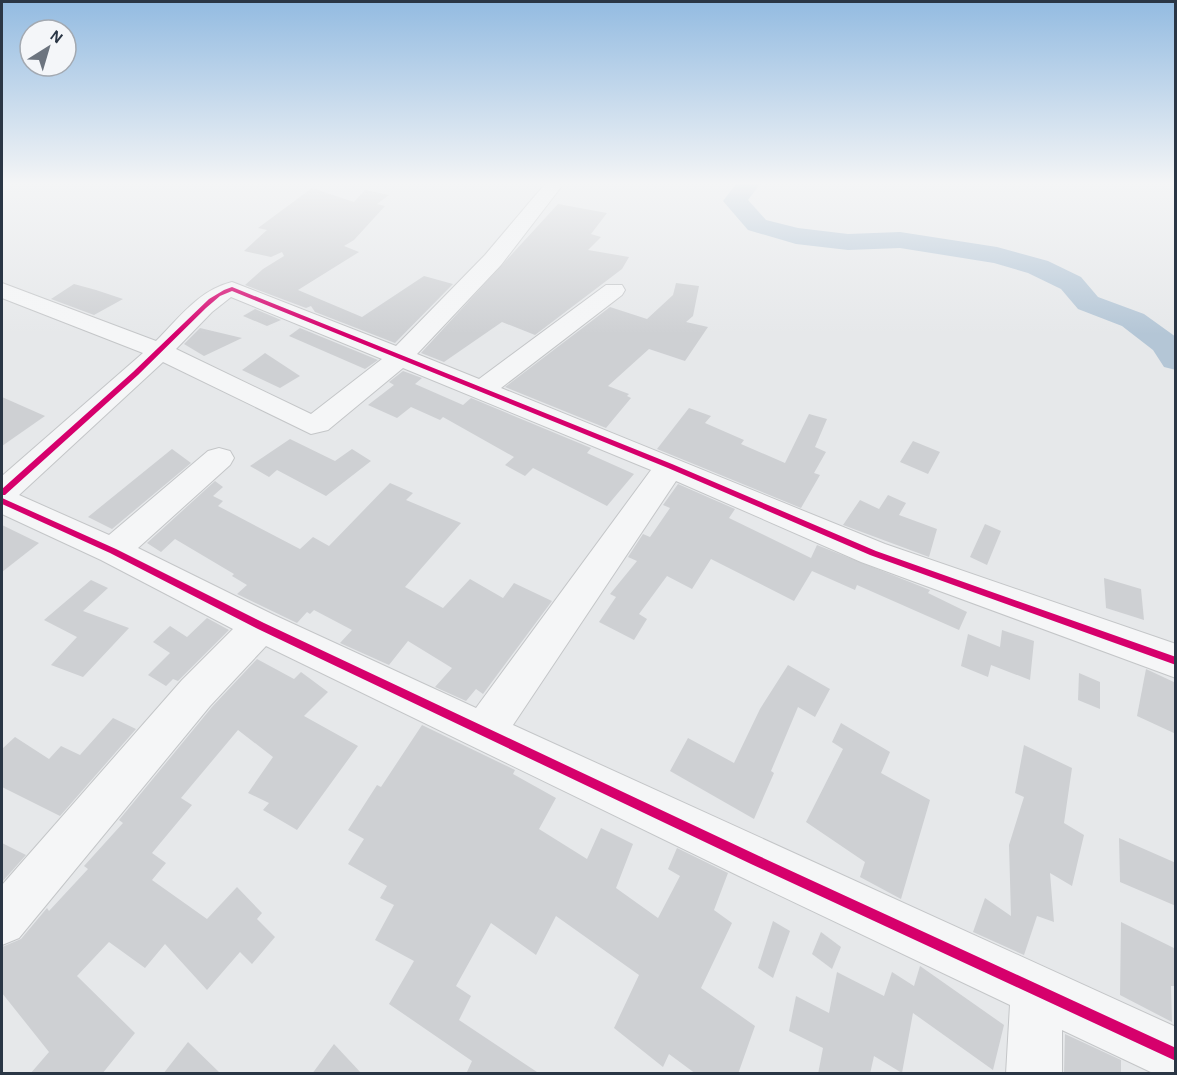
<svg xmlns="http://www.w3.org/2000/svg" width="1177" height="1075" viewBox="0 0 1177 1075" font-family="'Alegreya Sans',sans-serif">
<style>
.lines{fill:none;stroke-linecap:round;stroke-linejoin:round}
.river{fill:#b4c6d6;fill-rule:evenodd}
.building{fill:#ced0d3}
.minor-casing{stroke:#c4c6c8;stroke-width:2}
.minor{fill:#f5f6f7;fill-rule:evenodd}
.cycleway-casing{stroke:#f4f6f9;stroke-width:3}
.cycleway{fill:#d6006c;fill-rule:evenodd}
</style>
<rect width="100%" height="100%" fill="#e6e8ea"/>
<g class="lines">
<polygon class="river" points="736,184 760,184 748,200 766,220 798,228 848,234 900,232 997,247 1048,261 1081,277 1098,297 1144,314 1176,337 1176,370 1164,367 1153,350 1122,326 1078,309 1061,289 1028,273 994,263 900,248 848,250 796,244 748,230 723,201"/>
</g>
<g class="building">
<polygon points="312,188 354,202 365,190 389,195 377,204 385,206 354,240 344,246 359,252 298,290 362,317 424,276 453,284 395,343 315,312 311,306 306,308 245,285 263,269 284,256 282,252 271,257 244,251 267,230 258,228"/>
<polygon points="558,204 607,213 591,234 601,237 588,250 629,257 622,269 535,335 502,322 444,362 421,353"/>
<polygon points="676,283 699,286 693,316 686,322 708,327 685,361 649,349 608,386 629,394 627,396 631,398 606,428 505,387 610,307 647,319 673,295"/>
<polygon points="74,284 96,290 123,299 94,315 51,299"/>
<polygon points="255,309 281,320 267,326 243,316"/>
<polygon points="200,328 242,338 204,356 184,344"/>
<polygon points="300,328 378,360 365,369 289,336"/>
<polygon points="265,353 300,376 280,388 242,370"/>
<polygon points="403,371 422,378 415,384 463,405 471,398 591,448 587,453 634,474 607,506 533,468 525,476 505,465 514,457 443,417 440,420 411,407 397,418 368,405 394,385 389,382"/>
<polygon points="2,397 45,416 2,446"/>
<polygon points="689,408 711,416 705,423 744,440 741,444 785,463 809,414 827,419 815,447 826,452 814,473 820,475 801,508 657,449"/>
<polygon points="290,439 335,461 352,449 371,461 326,496 277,470 269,477 250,466"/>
<polygon points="913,441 940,452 928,474 900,462"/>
<polygon points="172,449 191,463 112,529 88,517"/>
<polygon points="215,481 223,487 213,496 223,501 218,506 300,549 313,537 329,546 390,483 413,493 406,500 461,523 405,587 443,608 470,579 503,598 514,583 552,601 483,694 476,689 466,701 435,687 452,668 408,641 389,665 340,643 352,630 314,610 310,614 307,612 297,623 237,594 247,585 232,576 234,574 175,539 161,552 147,543"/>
<polygon points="678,484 735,509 729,518 811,558 817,545 930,590 928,593 967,612 959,630 857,585 855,590 812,571 794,601 711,559 692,589 667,576 639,614 647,619 634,640 599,622 616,597 610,594 637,561 628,557 643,534 650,537 670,508 663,505"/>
<polygon points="888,495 906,503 899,515 937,529 929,557 843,525 860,500 879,509"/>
<polygon points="985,524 1001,531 987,565 970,557"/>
<polygon points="2,525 39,543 2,572"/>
<polygon points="1104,578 1141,589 1144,620 1106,608"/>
<polygon points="91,580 108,588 83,611 129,628 83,677 51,665 77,637 44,620"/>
<polygon points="207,618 229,630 178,681 173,679 166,686 148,675 170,653 153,642 170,626 187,637"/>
<polygon points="1002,630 1034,641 1030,680 991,665 988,677 961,666 968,634 1000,647"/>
<polygon points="257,659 294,679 301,672 328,692 304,716 358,746 297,830 263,810 269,803 248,793 273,757 238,730 181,798 192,805 152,853 166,863 152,880 207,919 237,887 262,913 257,919 275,937 252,964 240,952 207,990 165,944 145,968 109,942 77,976 135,1033 102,1074 30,1074 49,1052 2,993 2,947 21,939 47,908 49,911 88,869 84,866 123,823 119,820 212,707"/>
<polygon points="788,665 830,689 815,717 798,707 771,771 774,773 754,819 670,771 688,738 734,763 760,709"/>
<polygon points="1146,669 1176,683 1176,734 1137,716"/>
<polygon points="1079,673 1100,682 1100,709 1078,700"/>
<polygon points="113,718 136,729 60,816 2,787 2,749 15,737 49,759 61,746 80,755"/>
<polygon points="841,723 890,752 881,773 930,800 901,899 860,877 865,862 806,822 843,749 832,742"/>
<polygon points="422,725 515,770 513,774 556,798 539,829 587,859 601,828 633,844 616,888 658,918 680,876 668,869 677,848 728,873 714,910 732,923 701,988 755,1026 738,1074 696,1074 669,1054 663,1067 614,1028 639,975 556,916 536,955 491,923 456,986 471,996 459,1020 540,1074 466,1074 472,1061 389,1004 414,961 375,940 394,905 380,898 387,886 348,864 364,839 348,830 377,785 381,787"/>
<polygon points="1024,745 1072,768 1064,823 1084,835 1072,886 1050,873 1054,922 1037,916 1024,955 973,932 985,898 1011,916 1009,845 1024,797 1015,793"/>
<polygon points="1119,838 1176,863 1176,906 1120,882"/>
<polygon points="2,843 26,855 2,882"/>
<polygon points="773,921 790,931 773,978 758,968"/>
<polygon points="1121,922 1176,949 1176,986 1171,986 1172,1022 1120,995"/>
<polygon points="821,932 841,947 832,969 812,954"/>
<polygon points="920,966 1004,1025 993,1070 913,1013 902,1073 874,1056 870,1074 818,1074 823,1048 789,1031 796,996 829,1013 837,972 884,996 892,972 914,986"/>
<polygon points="1065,1034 1121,1060 1121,1074 1064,1074"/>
<polygon points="188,1042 221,1074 163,1074"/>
<polygon points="334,1044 362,1074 312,1074"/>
</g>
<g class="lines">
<g class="minor-casing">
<path id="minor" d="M545,184h14l2,3 -60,78 -84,89 62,25 127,-94h16l3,5 -3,5 -121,93 384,156 291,100v34l-315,-116 -185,-81 -163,244 663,302v47h-21l-93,-44v44h-56l4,-69 -271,-129 -473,-230 -56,60 -191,232 -17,7v-60l180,-205 51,-51 -132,-69 -99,-46v-38l141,-123 -141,-55v-15l154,58c23,-23 43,-51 76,-59l164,64 89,-91zM231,297l151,62 -71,55 -135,-65 36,-37zM163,362l148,72 17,-4 75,-62 248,102 -175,238 -202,-93 -136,-67 92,-83 4,-7 -4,-7 -11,-3 -11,3 -99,84 -90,-40z"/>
</g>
<use href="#minor" class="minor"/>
<g class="cycleway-casing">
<g id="cycleway">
<polygon points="232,287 672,464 876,551 1176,657 1176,665 870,555 668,468 232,291 220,296 206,308 138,375 5,495 2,495 2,489 133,372 209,299 224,290"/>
<polygon points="2,498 116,549 264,623 759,856 1176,1048 1176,1061 751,864 258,629 110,553 2,504"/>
</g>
</g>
<use href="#cycleway" class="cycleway"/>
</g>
<linearGradient id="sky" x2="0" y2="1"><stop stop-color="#93bbe1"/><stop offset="0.55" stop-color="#f4f5f6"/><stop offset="1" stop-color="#f4f5f6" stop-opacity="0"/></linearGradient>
<rect width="1177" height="334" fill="url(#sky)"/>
<rect width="1177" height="1075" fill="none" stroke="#2a3645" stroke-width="6"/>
<g transform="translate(48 48) rotate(37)"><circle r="28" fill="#f4f6f9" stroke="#a3a9b1" stroke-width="1.5"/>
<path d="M0-4.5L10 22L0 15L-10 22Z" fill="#6c747f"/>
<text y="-9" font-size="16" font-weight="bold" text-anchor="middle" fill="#2a3645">N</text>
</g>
</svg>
